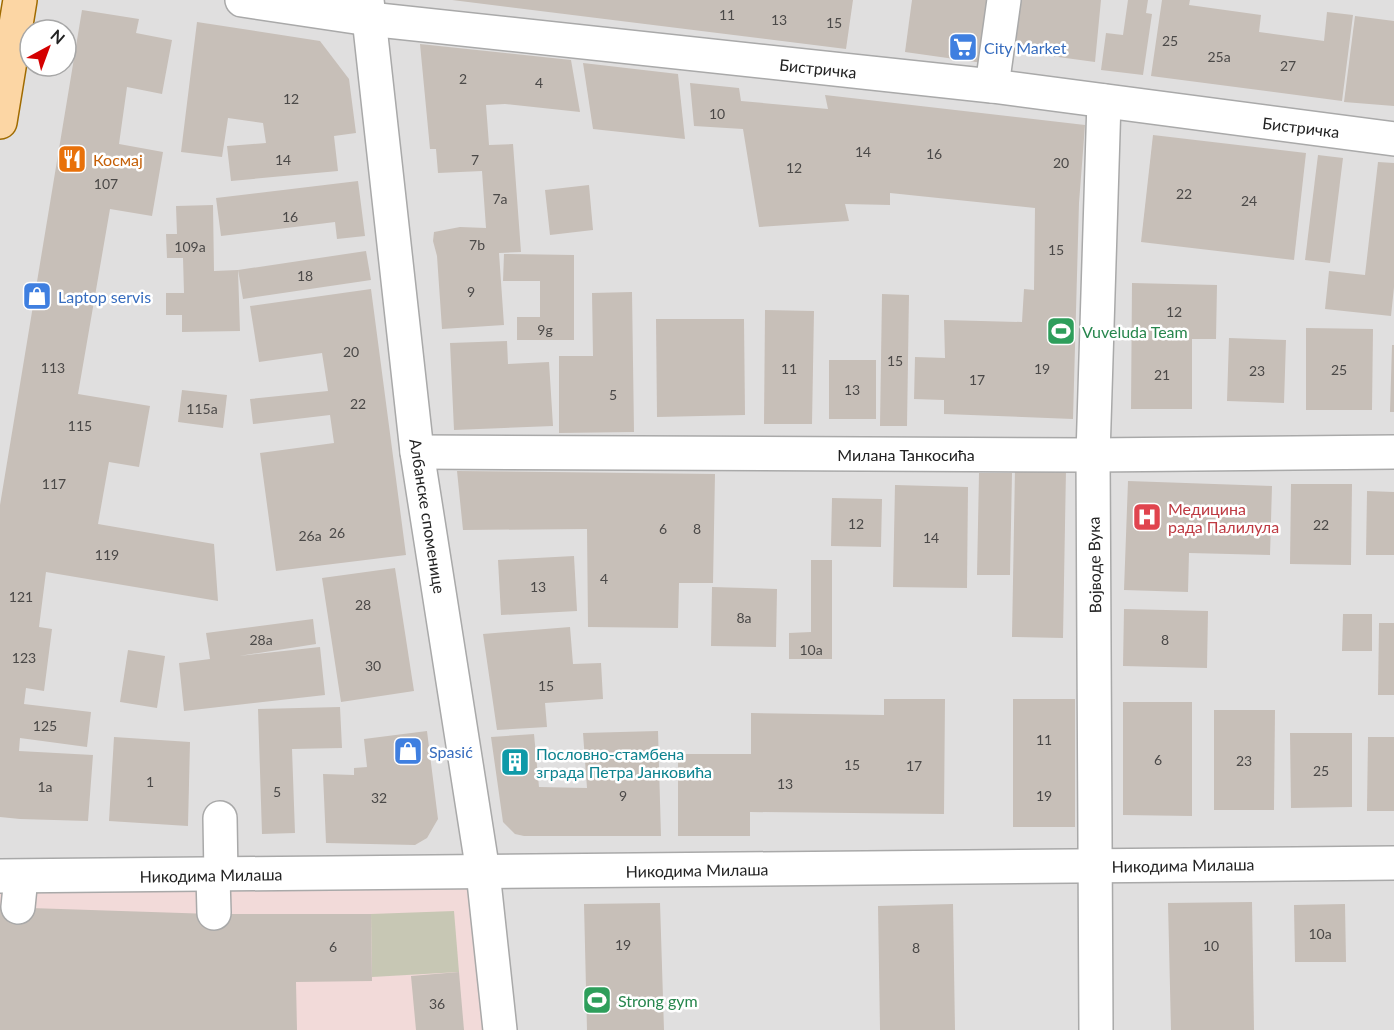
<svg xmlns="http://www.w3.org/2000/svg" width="1394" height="1030" viewBox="0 0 1394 1030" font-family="Lato,sans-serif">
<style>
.residential{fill:#e0dfdf;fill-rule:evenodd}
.commercial{fill:#f2dad9}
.construction{fill:#c7c7b4}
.building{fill:#c7bfb8}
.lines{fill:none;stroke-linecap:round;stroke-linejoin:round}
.minor-casing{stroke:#a9a9a9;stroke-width:36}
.major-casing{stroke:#a06b00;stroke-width:36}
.minor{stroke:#fff;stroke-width:33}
.major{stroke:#fcd6a4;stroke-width:33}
.labels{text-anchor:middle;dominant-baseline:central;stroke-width:5;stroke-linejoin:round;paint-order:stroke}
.number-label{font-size:14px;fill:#4b4948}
.shop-label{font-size:16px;fill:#366cbe;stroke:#fff;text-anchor:start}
.street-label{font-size:16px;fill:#222;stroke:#fff}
.food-label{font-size:16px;fill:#c56008;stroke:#fff;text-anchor:start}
.leisure-label{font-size:16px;fill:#27864d;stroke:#fff;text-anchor:start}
.health-label{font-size:16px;fill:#be3a42;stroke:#fff;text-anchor:start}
.culture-label{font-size:16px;fill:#0d838f;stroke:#fff;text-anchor:start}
</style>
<rect width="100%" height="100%" fill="#f2efe9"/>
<path class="residential" d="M20,0h1374v1030h-894l-500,-154v-754zM30,30h36v36h-36z"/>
<polygon class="commercial" points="483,872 500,1030 0,1030 0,875"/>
<polygon class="construction" points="454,911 459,972 372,977 371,914"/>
<g class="building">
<polygon points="452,0 853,0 846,49"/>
<polygon points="912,0 991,0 983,63 905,52"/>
<polygon points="1021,0 1101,0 1095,62 1015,51"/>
<polygon points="1128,0 1148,0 1146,13 1152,14 1143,75 1101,70 1106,33 1123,35"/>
<polygon points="1162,0 1190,0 1189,5 1261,15 1259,32 1324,41 1327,12 1353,15 1342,101 1151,76"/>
<polygon points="82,10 139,19 136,33 172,40 162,94 127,87 119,144 163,152 152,216 110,209 78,394 150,406 139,467 109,462 98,524 214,544 218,601 46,572 39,627 52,629 44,691 26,688 24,704 91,712 87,747 20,738 19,751 93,755 88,821 20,819 0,817 0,505"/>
<polygon points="1355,16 1394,21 1394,106 1344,102"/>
<polygon points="197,22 320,41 349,79 356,133 334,136 338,171 231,181 227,146 266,143 263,123 228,118 222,157 181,152"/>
<polygon points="420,44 571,60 580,112 505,104 486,105 489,145 513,144 521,252 499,253 504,325 442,329 437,256 433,241 434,232 460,227 486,228 482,171 438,173 436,149 430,149"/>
<polygon points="583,63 678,74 685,139 593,129"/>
<polygon points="690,83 739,88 741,101 828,109 825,95 1085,125 1079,203 1073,419 944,414 944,400 914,399 915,357 945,358 944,320 1022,322 1024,289 1034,290 1035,208 890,193 890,205 845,204 849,221 759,227 743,129 694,126"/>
<polygon points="1153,135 1306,153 1294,260 1141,242"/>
<polygon points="1318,155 1343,158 1330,263 1305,260"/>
<polygon points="1378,162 1394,163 1394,287 1391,316 1325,309 1329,271 1365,275"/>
<polygon points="358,181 365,236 337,239 335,222 221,236 216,198"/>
<polygon points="589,185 593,230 550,235 545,190"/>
<polygon points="213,205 214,271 238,270 366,251 371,280 243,299 238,270 240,331 182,332 182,315 166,315 166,293 184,293 183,258 167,258 166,234 177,234 176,206"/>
<polygon points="504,254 574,255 574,340 517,340 517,317 540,317 540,281 503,281"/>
<polygon points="1132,283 1217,285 1216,339 1192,339 1192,409 1131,409"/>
<polygon points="371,289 406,555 276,571 260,453 334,443 330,415 253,424 250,399 328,391 322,353 259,362 250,306"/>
<polygon points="632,292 634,432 559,433 559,356 593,356 592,293"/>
<polygon points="882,294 909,295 907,426 880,426"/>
<polygon points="765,310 814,311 812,424 764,424"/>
<polygon points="656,319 744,319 745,415 657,417"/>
<polygon points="1306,328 1373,329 1372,410 1306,410"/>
<polygon points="1229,338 1286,340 1284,403 1227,401"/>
<polygon points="507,341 508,364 549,362 553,426 454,430 450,343"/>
<polygon points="1392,345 1394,345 1394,412 1390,412"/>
<rect x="829" y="360" width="47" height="59"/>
<polygon points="182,390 227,395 223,428 178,422"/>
<polygon points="1015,468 1066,469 1063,638 1012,637"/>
<polygon points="457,471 715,474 713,583 679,583 678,628 588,627 587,529 463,530"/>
<polygon points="979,473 1012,473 1010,575 977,575"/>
<polygon points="1128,481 1272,486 1270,555 1189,553 1188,592 1124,590"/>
<polygon points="1291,484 1352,484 1351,565 1290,564"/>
<polygon points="895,485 968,487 967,588 893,587"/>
<polygon points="1367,491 1394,492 1394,555 1366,555"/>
<polygon points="832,498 882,499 881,547 831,546"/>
<polygon points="574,556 577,611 501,615 498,560"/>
<polygon points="811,560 832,560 832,659 789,659 789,633 811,632"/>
<polygon points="395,568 414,691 341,702 322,578"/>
<polygon points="712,587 777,589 776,647 711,646"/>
<polygon points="1124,609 1208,611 1207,668 1123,666"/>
<polygon points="1343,614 1372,614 1372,651 1342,651"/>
<polygon points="313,619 316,644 239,656 320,647 325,695 184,711 179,663 210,659 206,633"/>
<polygon points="1379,623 1394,623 1394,695 1378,695"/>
<polygon points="570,627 573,664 601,663 603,699 545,703 547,727 497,730 483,634"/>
<polygon points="128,650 165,656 157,708 120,702"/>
<polygon points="884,699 945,699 944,814 750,812 750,836 678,836 678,754 751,754 751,713 884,715"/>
<rect x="1013" y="699" width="62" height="128"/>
<polygon points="1123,702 1192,702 1192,816 1123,815"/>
<polygon points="340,707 342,748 292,749 295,833 262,834 258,709"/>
<polygon points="1214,710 1275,710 1274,810 1214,810"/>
<polygon points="427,731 438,819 427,838 415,845 326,843 323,774 354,775 354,768 367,767 364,739"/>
<polygon points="658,731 661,836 524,836 515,834 503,822 491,737 534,734 539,787 587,788 583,733"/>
<polygon points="1290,733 1352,733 1352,807 1291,808"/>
<polygon points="114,737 190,742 188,826 109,821"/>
<polygon points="1368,737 1394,737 1394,811 1367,811"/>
<polygon points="1252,902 1254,1030 1171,1030 1168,903"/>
<polygon points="660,903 664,1030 587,1030 584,904"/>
<polygon points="953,904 955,1030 880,1030 878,906"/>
<polygon points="1345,904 1346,962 1295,962 1294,905"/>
<polygon points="0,907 212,914 371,914 372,981 296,982 297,1030 0,1030"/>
<polygon points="459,972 464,1030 416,1030 411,976"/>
</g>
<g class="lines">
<g class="minor-casing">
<g id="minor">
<polyline points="242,0 369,19 992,86 1394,139"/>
<polyline points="367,0 417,452 483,872 500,1030"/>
<polyline points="992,86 1004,0"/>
<polyline points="417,452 1093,455 1394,452"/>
<polyline points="220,818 221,876"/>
<polyline points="0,876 1394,863"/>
<polyline points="213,876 214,913"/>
<polyline points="18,907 21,877"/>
<polyline points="1096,1030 1093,455 1104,101"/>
</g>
</g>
<g class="major-casing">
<polyline id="major" points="0,122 20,0"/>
</g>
<use href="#minor" class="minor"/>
<use href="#major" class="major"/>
</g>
<defs>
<g id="supermarket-square" transform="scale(1.5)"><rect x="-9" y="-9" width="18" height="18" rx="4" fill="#3f7fe0" stroke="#fff"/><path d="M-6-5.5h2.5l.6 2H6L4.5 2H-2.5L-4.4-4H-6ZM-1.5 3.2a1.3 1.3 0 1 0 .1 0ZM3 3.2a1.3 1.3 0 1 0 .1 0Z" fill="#fff"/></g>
<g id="restaurant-square" transform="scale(1.5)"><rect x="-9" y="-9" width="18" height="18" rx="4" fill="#e8710a" stroke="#fff"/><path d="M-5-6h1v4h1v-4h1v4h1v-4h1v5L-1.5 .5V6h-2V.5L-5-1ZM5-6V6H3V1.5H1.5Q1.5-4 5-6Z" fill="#fff"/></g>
<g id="shop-square" transform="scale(1.5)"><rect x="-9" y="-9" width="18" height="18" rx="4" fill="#3f7fe0" stroke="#fff"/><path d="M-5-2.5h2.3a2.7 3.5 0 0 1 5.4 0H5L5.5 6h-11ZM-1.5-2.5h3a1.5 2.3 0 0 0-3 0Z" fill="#fff"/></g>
<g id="stadium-square" transform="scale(1.5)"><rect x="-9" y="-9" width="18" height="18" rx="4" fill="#2e9e5b" stroke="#fff"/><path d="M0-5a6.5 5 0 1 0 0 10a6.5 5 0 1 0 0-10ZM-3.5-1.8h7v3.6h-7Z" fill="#fff"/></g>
<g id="hospital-square" transform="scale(1.5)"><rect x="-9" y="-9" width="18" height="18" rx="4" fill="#e0444e" stroke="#fff"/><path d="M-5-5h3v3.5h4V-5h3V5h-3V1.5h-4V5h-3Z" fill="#fff"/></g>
<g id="building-square" transform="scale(1.5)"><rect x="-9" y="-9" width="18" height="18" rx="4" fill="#0f9aa8" stroke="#fff"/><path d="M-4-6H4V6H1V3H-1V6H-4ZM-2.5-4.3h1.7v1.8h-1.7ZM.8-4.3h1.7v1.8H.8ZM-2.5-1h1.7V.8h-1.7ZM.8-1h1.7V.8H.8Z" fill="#fff"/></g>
</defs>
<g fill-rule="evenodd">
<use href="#supermarket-square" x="963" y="47"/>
<use href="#restaurant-square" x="72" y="159"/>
<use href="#shop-square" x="37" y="296"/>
<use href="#stadium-square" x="1061" y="331"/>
<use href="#hospital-square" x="1147" y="517"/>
<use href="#shop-square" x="408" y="751"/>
<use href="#building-square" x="515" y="762"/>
<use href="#stadium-square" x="597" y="1000"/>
</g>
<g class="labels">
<g class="number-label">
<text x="727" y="14">11</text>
<text x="779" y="19">13</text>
<text x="834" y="22">15</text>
<text x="1170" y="40">25</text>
<text x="1219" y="56">25a</text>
<text x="1288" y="65">27</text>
<text x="463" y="78">2</text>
<text x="539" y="82">4</text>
<text x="291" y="98">12</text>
<text x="717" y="113">10</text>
<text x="863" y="151">14</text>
<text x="934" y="153">16</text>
<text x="283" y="159">14</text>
<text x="475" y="159">7</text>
<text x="1061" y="162">20</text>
<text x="794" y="167">12</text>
<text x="106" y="183">107</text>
<text x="1184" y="193">22</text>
<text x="500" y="198">7a</text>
<text x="1249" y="200">24</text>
<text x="290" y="216">16</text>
<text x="477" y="244">7b</text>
<text x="190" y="246">109a</text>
<text x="1056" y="249">15</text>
<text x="305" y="275">18</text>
<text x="471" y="291">9</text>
<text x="1174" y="311">12</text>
<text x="545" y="329">9g</text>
<text x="351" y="351">20</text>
<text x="895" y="360">15</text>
<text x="53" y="367">113</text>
<text x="789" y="368">11</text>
<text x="1042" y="368">19</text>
<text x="1339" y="369">25</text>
<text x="1257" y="370">23</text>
<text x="1162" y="374">21</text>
<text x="977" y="379">17</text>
<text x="852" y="389">13</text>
<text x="613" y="394">5</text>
<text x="358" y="403">22</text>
<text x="202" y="408">115a</text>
<text x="80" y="425">115</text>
<text x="54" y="483">117</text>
<text x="856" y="523">12</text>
<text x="1321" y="524">22</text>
<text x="663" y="528">6</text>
<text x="697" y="528">8</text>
<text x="337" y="532">26</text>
<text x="310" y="535">26a</text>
<text x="931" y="537">14</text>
<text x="107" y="554">119</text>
<text x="604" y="578">4</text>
<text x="538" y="586">13</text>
<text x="21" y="596">121</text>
<text x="363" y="604">28</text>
<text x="744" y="617">8a</text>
<text x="261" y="639">28a</text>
<text x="1165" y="639">8</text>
<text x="811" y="649">10a</text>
<text x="24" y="657">123</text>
<text x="373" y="665">30</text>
<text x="546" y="685">15</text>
<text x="45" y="725">125</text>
<text x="1044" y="739">11</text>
<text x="1158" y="759">6</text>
<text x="1244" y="760">23</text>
<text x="852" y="764">15</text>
<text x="914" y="765">17</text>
<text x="1321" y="770">25</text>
<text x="150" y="781">1</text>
<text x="785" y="783">13</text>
<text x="45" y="786">1a</text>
<text x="277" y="791">5</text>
<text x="623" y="795">9</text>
<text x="1044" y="795">19</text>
<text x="379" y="797">32</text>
<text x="1320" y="933">10a</text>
<text x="623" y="944">19</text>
<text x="1211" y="945">10</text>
<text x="333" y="946">6</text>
<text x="916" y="947">8</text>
<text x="437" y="1003">36</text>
</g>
<g class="shop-label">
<text x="984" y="47">City Market</text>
<text x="58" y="296">Laptop servis</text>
<text x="429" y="751">Spasić</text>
</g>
<g class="street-label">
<text transform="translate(818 68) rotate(6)">Бистричка</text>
<text transform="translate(1301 127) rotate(7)">Бистричка</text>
<text x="906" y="454">Милана Танкосића</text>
<text transform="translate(428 516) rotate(81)">Албанске споменице</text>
<text transform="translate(1094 565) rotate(-91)">Војводе Вука</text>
<text transform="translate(1183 865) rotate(-1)">Никодима Милаша</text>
<text transform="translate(697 870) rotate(-1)">Никодима Милаша</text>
<text transform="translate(211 875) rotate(-1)">Никодима Милаша</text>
</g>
<g class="food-label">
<text x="93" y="159">Космај</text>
</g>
<g class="leisure-label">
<text x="1082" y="331">Vuveluda Team</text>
<text x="618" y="1000">Strong gym</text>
</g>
<g class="health-label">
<text x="1168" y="508">Медицина<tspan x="1168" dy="18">рада Палилула</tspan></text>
</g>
<g class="culture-label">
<text x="536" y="753">Пословно-стамбена<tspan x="536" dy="18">зграда Петра Јанковића</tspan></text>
</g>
</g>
<g transform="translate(48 48) rotate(41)"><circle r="28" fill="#ffffff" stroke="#a7a7a7" stroke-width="1.5"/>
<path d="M0-4.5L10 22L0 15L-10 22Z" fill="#d40000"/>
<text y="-9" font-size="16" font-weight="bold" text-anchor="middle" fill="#222222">N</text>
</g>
</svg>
